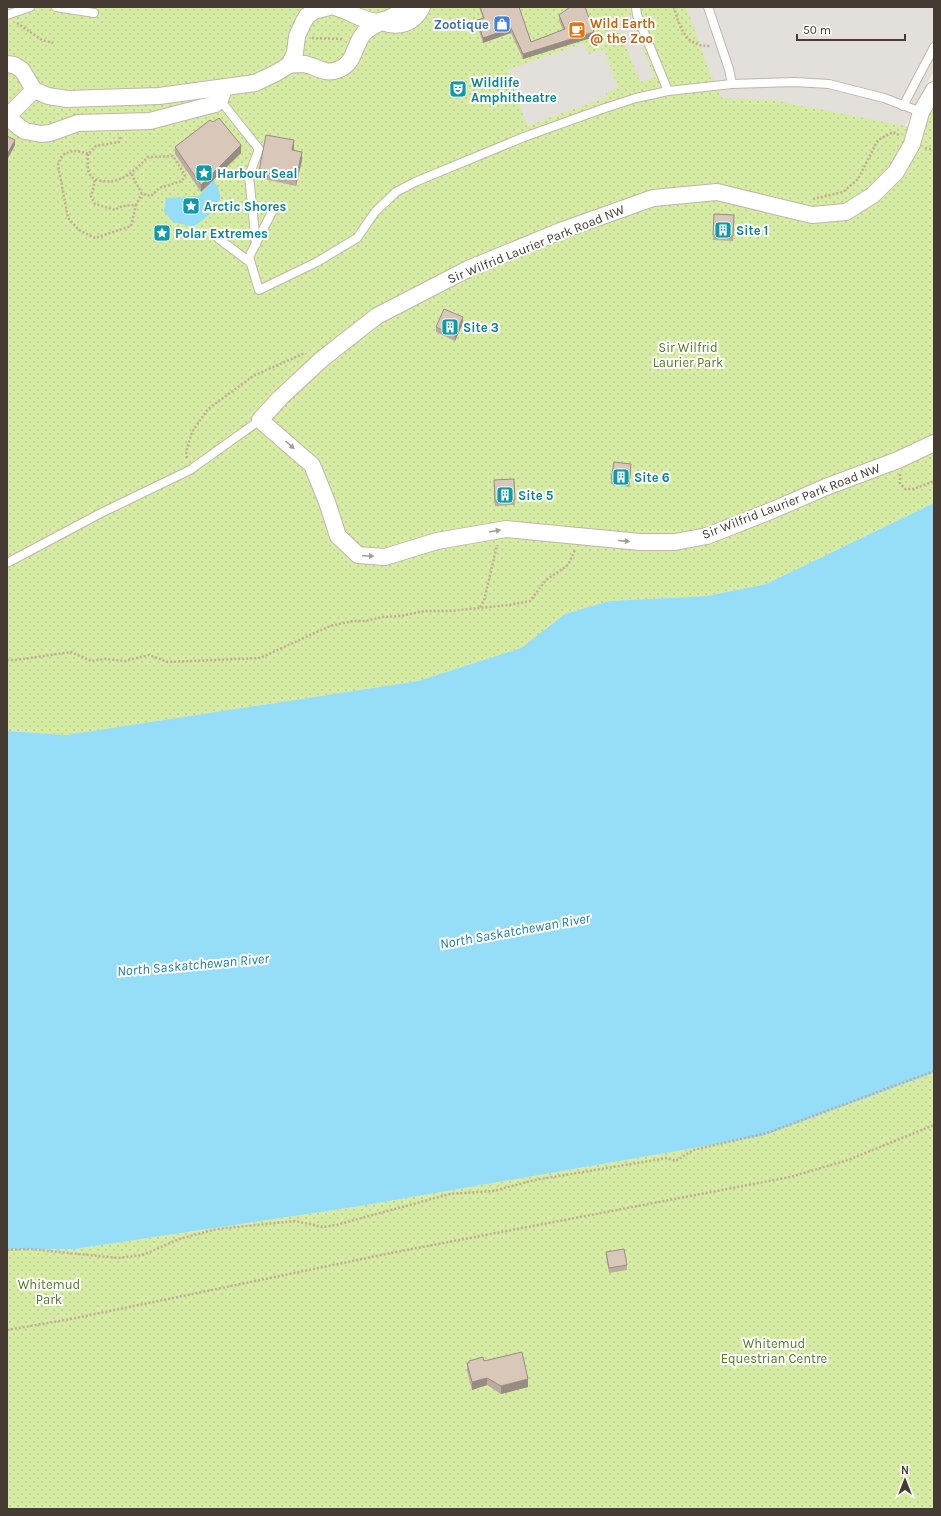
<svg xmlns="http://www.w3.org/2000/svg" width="941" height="1516" viewBox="0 0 941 1516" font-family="Karla,sans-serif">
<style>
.park{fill:url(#park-dots)}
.parking{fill:#e3dfdb}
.water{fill:#96ddf8}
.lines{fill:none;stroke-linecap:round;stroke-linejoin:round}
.lane-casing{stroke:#c2b5a7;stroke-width:10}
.street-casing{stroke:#c2b5a7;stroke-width:18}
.path{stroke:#c3ac93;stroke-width:2.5;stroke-dasharray:2 2;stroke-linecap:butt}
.lane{stroke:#fff;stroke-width:8}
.street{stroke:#fff;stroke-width:16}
.wall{fill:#bbac9f}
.shaded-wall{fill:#988c82}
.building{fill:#d9c8b9;stroke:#988c82}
.oneway{fill:#a29d98}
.labels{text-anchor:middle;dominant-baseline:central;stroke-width:4;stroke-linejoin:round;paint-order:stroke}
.food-label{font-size:13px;font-weight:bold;fill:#c56008;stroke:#fff;text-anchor:start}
.shop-label{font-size:13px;font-weight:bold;fill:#366cbe;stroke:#fff;text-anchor:end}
.culture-label{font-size:13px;font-weight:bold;fill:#0d838f;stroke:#fff;text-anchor:start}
.street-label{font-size:13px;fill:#453b32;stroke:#fff}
.park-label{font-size:13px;fill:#4f7c20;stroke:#fff}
.water-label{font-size:14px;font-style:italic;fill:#1f7ca2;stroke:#fff}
</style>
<defs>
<pattern id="park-dots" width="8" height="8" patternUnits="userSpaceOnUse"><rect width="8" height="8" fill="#d6eca5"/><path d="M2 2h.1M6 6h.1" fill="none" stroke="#b9cb8e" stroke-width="1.8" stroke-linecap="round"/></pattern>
</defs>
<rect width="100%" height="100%" fill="#f3ece2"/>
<g class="park">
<polygon points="7,7 934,7 934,70 905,126 921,129 934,106 934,503 766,584 706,596 609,601 565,614 521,648 418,681 66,735 7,731"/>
<polygon points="934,1073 934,1509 7,1509 7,1249 75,1249 361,1206 763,1136"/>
</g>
<g class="parking">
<polygon points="686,7 934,7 934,70 905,126 772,100 722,98 709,70"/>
<polygon points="630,14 654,78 640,82 616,21"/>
<polygon points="584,43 589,54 604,49 618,88 606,93 607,97 527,126 507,70"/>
</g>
<g class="water">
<path d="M213,180c18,24 -2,32 -19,47l-21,-5 -9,-11 2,-13 33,-2z"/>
<polygon points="934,503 934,1073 763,1136 361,1206 75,1249 7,1249 7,731 66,735 418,681 521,648 565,614 609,601 706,596 766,584"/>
</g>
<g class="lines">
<g class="lane-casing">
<g id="lane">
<polyline points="56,7 94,13"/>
<polyline points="636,7 637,15 668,91 732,84 795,82 829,84 884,98 921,112"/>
<polyline points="708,7 729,69 732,84"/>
<polyline points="7,15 30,7"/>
<polyline points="220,100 259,149 249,176 256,244"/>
<polyline points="903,106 934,47"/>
<polyline points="273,210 249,257 259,290 317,262 357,238 375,212 396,192 415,182 524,137 605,108 636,98 668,91"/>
<polyline points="219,239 251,263"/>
<polyline points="7,563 101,513 190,470 260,420"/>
</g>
</g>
<g class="street-casing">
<g id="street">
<path d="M335,7c33,11 38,26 72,0"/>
<polyline points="7,64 14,65 22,70 34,90 48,96 67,99 159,96 255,83 276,73 289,65 295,53 297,36 303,23 307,16 314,11 329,7"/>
<path d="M289,65c5,-1 10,-1 15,-1 12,2 21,11 33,6 18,-5 16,-24 27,-37 5,-5 11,-8 18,-11 16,6 32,2 40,-15"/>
<polyline points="934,90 921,112 912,144 896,172 873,195 846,212 812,215 717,192 653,198 563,230 468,269 377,316 322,359 280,398 260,420 312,465 327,502 338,536 358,555 385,557 437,541 506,529 640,542 675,542 707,536 773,510 826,487 898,460 934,443"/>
<polyline points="7,115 12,112 34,90"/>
<polyline points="7,116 19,127 25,131 41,134 50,133 78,123 150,121 215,104 220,100 224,88"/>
</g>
</g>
<g class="path">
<path d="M674,7c3,11 8,31 21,36 5,3 10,3 16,3"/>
<polyline points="17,23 42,40 54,43"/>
<polyline points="312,38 343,39"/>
<path d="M120,137l-1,5 -23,4 -8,8c0,6 -1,15 1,19 3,6 8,7 13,8 20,3 33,-11 46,-24l25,-1 12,19 -3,6 -23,7 -8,8 -9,-2 -11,-21"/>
<polyline points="925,148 934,150"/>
<path d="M88,154c-12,-4 -15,-4 -26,1l-4,10 10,53 11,12 16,8 36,-12 5,-21"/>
<polyline points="95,180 91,197 95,204 115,210 122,206 136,205 142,194"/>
<polyline points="813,199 843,192 858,179 878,140 893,132 899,135"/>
<polyline points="187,458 186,452 192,432 208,409 253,376 305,353"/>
<polyline points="900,474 900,483 905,489 914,489 934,481"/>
<polyline points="480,607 484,601 497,545"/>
<polyline points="7,660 16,660 71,652 91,661 105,659 125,661 149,655 168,662 260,658 330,626 353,621 366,621 382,617 400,616 425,611 450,611 509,605 530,601 546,580 568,565 575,550"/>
<polyline points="7,1250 30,1249 118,1258 143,1255 179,1239 217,1229 295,1221 323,1227 336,1225 450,1194 493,1191 535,1180 667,1158 676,1161 693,1150 767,1133 934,1071"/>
<polyline points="7,1330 71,1319 396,1252 790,1177 848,1160 934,1125"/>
</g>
<use href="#lane" class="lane"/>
<use href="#street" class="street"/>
</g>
<g class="wall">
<polygon points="479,7 519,7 531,42 563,30 559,20 559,15 594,37 523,59 511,33 483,43 477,25 477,20 483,18"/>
<polygon points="213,122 241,153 201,192 175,154 175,147"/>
<polygon points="7,136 15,145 8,158 7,157"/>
<polygon points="294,148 293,151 302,160 296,186 259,178 259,171"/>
<polygon points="714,214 734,215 733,241 713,240"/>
<polygon points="463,323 455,341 436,332 436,327"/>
<polygon points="631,470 629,487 611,484 611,479"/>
<polygon points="494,480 515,500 515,505 495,506"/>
<polygon points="606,1252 627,1265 627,1270 609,1273 606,1257"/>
<polygon points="469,1361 484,1361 528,1387 501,1394 487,1385 472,1390 467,1371 467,1363 469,1363"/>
</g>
<g class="shaded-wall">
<polygon points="511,28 511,33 483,43 483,38"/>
<polygon points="594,32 594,37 523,59 523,54"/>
<polygon points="15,140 15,145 8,158 8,153"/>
<polygon points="294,140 294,148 292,158 292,150"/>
<polygon points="241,145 241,153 201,192 201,185"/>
<polygon points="302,152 302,160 296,186 296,179"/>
<polygon points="463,317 463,323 455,341 455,336"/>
<polygon points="631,464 631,470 629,487 629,482"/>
<polygon points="487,1378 487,1385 472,1390 472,1382"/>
<polygon points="528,1379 528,1387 501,1394 501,1386"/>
</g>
<g class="building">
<polygon points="480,7 519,7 531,42 565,29 559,15 570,7 585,7 594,32 523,54 511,28 483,38 477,20 484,18"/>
<polygon points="219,118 241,145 201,185 175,147 210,120 213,122"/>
<polygon points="266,135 294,140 292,150 302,152 296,179 259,171"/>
<polygon points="7,136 15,140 8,153 7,152"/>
<polygon points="714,214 734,215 733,236 713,235"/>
<polygon points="444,309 463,317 455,336 436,327"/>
<polygon points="614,462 631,464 629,482 611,479"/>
<polygon points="514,479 515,500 495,501 494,480"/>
<polygon points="624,1249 627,1265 609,1268 606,1252"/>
<polygon points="522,1352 528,1379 501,1386 487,1378 472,1382 467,1363 469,1363 469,1361 483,1357 484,1361"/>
</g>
<defs><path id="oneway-solid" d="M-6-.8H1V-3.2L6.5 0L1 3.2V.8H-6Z"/></defs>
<g class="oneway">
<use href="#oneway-solid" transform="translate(290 445) rotate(42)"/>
<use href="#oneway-solid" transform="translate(495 531) rotate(-10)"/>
<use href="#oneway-solid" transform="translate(624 541) rotate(5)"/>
<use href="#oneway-solid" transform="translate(368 556) rotate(3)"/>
</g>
<defs>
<g id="shop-square" transform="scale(0.9)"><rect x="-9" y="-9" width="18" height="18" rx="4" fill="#3f7fe0" stroke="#fff"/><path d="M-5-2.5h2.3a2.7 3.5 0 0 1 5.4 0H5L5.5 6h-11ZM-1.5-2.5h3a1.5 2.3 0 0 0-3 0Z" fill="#fff"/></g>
<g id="cafe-square" transform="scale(0.9)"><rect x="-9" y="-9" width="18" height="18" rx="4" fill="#e8710a" stroke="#fff"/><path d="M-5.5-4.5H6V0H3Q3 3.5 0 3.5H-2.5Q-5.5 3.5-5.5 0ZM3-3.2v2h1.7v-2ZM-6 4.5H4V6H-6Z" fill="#fff"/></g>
<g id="theatre-square" transform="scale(0.9)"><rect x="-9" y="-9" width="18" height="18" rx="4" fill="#0f9aa8" stroke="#fff"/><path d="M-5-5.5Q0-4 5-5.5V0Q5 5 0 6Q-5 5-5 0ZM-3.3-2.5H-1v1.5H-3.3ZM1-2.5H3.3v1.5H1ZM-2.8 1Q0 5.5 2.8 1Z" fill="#fff"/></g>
<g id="sight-square" transform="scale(0.9)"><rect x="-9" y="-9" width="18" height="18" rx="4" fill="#0f9aa8" stroke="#fff"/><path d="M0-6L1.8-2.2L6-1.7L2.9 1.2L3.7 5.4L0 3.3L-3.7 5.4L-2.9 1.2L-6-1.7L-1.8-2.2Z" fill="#fff"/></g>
<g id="building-square" transform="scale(0.9)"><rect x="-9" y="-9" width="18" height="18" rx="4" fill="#0f9aa8" stroke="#fff"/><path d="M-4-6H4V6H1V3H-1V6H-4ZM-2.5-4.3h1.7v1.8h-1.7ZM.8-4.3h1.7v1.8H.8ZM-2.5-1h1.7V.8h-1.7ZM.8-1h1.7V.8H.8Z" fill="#fff"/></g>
</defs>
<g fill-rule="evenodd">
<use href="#shop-square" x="502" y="24"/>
<use href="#cafe-square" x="577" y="30"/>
<use href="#theatre-square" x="458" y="89"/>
<use href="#sight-square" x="204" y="173"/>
<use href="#sight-square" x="191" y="206"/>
<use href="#building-square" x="723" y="230"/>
<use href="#sight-square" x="162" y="233"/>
<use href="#building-square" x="450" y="327"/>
<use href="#building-square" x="621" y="477"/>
<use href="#building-square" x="505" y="495"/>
</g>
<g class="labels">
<g class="food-label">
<text x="590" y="23">Wild Earth<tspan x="590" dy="15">@ the Zoo</tspan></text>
</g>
<g class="shop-label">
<text x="489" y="24">Zootique</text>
</g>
<g class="culture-label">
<text x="471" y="82">Wildlife<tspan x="471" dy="15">Amphitheatre</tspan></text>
<text x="217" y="173">Harbour Seal</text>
<text x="204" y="206">Arctic Shores</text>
<text x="736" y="230">Site 1</text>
<text x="175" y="233">Polar Extremes</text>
<text x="463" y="327">Site 3</text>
<text x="634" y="477">Site 6</text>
<text x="518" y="495">Site 5</text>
</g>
<g class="street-label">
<text transform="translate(536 244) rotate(-22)">Sir Wilfrid Laurier Park Road NW</text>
<text transform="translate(791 501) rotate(-21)">Sir Wilfrid Laurier Park Road NW</text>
</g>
<g class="park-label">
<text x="688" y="347">Sir Wilfrid<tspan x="688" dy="15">Laurier Park</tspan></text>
<text x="49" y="1284">Whitemud<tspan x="49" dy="15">Park</tspan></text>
<text x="774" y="1343">Whitemud<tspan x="774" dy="15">Equestrian Centre</tspan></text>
</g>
<g class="water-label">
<text transform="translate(515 931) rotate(-10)">North Saskatchewan River</text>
<text transform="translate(193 965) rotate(-5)">North Saskatchewan River</text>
</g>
</g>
<rect width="941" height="1516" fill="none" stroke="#453b32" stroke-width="16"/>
<g transform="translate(905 1480)" stroke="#ffffff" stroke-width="3" paint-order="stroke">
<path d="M0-3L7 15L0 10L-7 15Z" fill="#453b32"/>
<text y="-6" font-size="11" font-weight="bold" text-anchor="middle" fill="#453b32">N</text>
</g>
<path d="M797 34v6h108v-6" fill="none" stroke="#453b32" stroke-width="2"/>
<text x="803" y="34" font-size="12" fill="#453b32" stroke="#ffffff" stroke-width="3" paint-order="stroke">50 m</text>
</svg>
